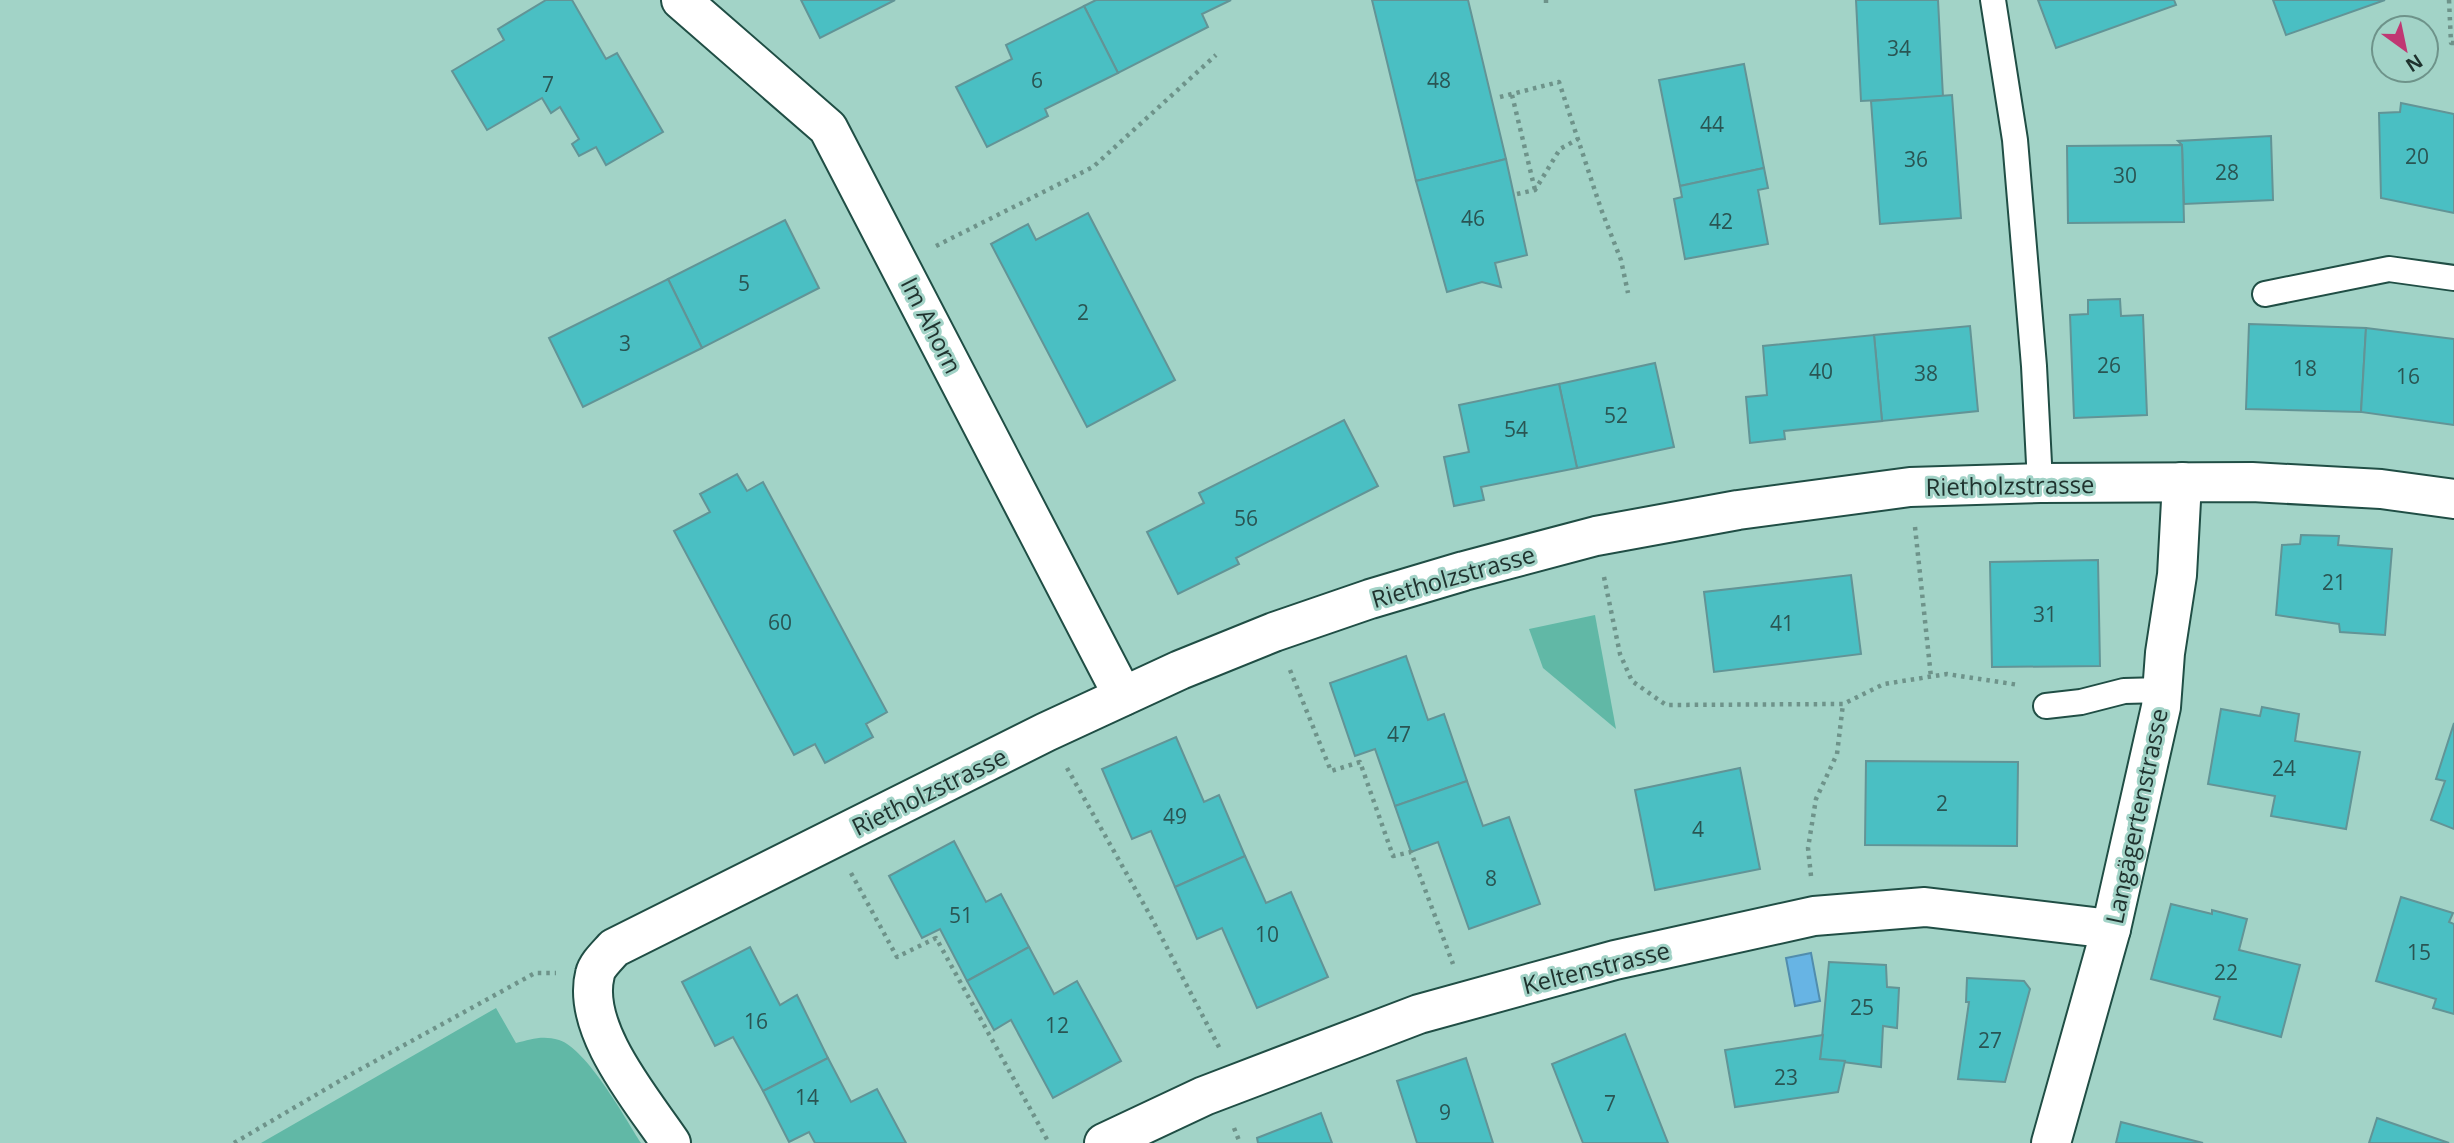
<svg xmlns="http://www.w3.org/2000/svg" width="2454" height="1143" viewBox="0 0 2454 1143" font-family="'Open Sans',sans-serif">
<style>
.green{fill:#61b8a6}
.water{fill:#67b4e4;stroke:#518dad;stroke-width:2}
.building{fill:#4abfc3;stroke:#629496;stroke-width:2}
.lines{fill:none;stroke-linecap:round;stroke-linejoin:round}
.service-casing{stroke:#204e45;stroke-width:28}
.minor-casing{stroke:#204e45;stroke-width:42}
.path{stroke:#6e938a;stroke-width:4.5;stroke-dasharray:3.5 5;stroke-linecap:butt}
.service{stroke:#fff;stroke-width:24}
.minor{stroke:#fff;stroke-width:38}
.labels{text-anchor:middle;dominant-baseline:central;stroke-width:6;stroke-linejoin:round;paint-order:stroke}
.number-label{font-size:21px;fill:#2a5553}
.street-label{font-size:24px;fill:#1f322e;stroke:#a2d3c7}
</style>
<rect width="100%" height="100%" fill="#a2d3c7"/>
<g class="green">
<polygon points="1595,615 1616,729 1543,668 1529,629"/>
<path d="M496,1008l20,35c15,-4 27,-8 43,-3 28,9 66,78 82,103h-380z"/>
</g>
<polygon class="water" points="1811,953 1820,1001 1795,1006 1786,958"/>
<g class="building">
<polygon points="546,0 572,0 606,59 617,53 663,132 606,165 596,147 579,156 572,144 579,139 560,107 551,113 542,98 487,130 452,71 504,40 498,29"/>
<polygon points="801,0 895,0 820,38"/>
<polygon points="1096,0 1231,0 1202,14 1208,27 1118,73 1084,6"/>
<polygon points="1372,0 1468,0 1506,159 1416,181"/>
<polygon points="1856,0 1938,0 1943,97 1861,101"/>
<polygon points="2038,0 2174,0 2176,5 2056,48"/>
<polygon points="2273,0 2385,0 2286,35"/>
<polygon points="1084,6 1118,73 1045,109 1048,116 987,147 956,87 1012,59 1006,45"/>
<polygon points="1744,64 1764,168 1680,186 1659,80"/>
<polygon points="1952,95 1961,218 1880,224 1871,101"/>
<polygon points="2401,103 2454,114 2454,213 2381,198 2379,113 2400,112"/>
<polygon points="2271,136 2273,200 2184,204 2182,145 2178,141"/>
<polygon points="2182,145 2184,222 2068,223 2067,146"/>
<polygon points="1506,159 1527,255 1495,263 1501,287 1482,282 1447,292 1416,181"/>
<polygon points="1764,168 1768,188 1758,190 1768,244 1685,259 1674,199 1682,197 1680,186"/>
<polygon points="1088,213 1175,380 1087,427 991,244 1028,224 1036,240"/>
<polygon points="785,220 819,288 702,348 668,279"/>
<polygon points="668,279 702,348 583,407 549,338"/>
<polygon points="2120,299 2121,316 2143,315 2147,415 2074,418 2070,315 2088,314 2088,300"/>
<polygon points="2249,324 2366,328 2361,412 2246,409"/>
<polygon points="1970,326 1978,411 1882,421 1874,335"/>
<polygon points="2366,328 2454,339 2454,425 2361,412"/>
<polygon points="1874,335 1882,421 1784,431 1785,439 1750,443 1746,397 1767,395 1763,346"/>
<polygon points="1655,363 1674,447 1577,468 1559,384"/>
<polygon points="1559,384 1577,468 1481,487 1484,500 1454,506 1444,457 1469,452 1459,405"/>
<polygon points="1344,420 1378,486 1236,558 1239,564 1178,594 1147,532 1204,503 1199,493"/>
<polygon points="737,474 747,491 763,482 887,712 866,724 873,737 825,763 815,744 794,755 674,531 710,512 700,494"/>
<polygon points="2301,535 2339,536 2338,545 2392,549 2385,635 2340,632 2339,624 2276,615 2282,545 2300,544"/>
<polygon points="2098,560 2100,666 1992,667 1990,562"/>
<polygon points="1851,575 1861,654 1714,672 1704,592"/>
<polygon points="1406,656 1428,720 1444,714 1467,781 1395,806 1375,749 1355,756 1330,683"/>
<polygon points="2262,707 2299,714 2295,741 2360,752 2346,829 2271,816 2275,796 2208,784 2221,709 2260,716"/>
<polygon points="2454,723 2454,829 2431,820 2445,781 2436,779"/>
<polygon points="1176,737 1204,802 1219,795 1245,856 1175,887 1151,831 1132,839 1102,769"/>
<polygon points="1866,761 2018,762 2017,846 1865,845"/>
<polygon points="1740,768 1760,869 1655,890 1635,790"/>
<polygon points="1467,781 1483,826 1509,817 1540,904 1469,929 1438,842 1411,852 1395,806"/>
<polygon points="954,841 986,902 1001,894 1029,947 967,981 940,929 922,938 889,876"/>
<polygon points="1245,856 1266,903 1291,892 1328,977 1257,1008 1222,928 1197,939 1175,887"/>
<polygon points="2401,897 2453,913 2449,922 2454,924 2454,1014 2433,1008 2436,999 2376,981"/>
<polygon points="2171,904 2212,914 2212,910 2247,919 2239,950 2300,965 2281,1037 2214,1019 2220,997 2151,979"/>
<polygon points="750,947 780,1005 797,995 828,1058 763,1091 733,1037 715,1046 682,982"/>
<polygon points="1029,947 1054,994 1077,981 1121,1061 1053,1098 1011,1020 994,1030 967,981"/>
<polygon points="1829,962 1886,965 1887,987 1899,988 1897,1028 1883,1026 1881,1067 1820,1059"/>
<polygon points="1967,978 2024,981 2030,989 2005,1082 1958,1079 1969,1002 1966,1002"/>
<polygon points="1625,1034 1668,1143 1583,1143 1552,1064"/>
<polygon points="1823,1035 1820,1059 1845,1061 1838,1092 1735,1107 1725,1050"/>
<polygon points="828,1058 851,1102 877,1089 906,1143 815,1143 809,1132 789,1142 763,1091"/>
<polygon points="1466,1058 1493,1143 1417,1143 1397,1081"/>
<polygon points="1321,1113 1332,1143 1258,1143 1257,1138"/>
<polygon points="2377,1118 2449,1143 2369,1143"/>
<polygon points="2121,1122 2203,1143 2116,1143"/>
</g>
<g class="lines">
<g class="service-casing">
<g id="service">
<polyline points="1993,0 2015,140 2034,366 2040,483"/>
<polyline points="2265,294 2389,269 2454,278"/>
<polyline points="2046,706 2081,702 2124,691 2162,690"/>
</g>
</g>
<g class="minor-casing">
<g id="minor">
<polyline points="681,0 828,128 1123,696"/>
<path d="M671,1143c-29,-43 -90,-114 -76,-169 2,-9 13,-19 19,-26l432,-216 134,-62 94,-38 96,-33 94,-28 132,-35 142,-26 172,-23 130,-4 212,-1 129,7 73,10"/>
<polyline points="1104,1143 1204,1096 1419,1014 1615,960 1814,916 1925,907 2111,929"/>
<polyline points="2051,1143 2111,929 2161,707 2165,653 2177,575 2182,482"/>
</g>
</g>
<g class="path">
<polyline points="1546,0 1546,3"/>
<polyline points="2449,0 2451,43 2454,43"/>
<polyline points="1512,95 1535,190"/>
<polyline points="1500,97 1559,82 1601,209 1621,260 1628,293"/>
<polyline points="1517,194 1535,190 1560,149 1578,139"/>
<polyline points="936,246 1093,167 1216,55"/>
<polyline points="1915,527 1931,677"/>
<polyline points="1604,577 1620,654 1632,681 1666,705 1843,704 1884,684 1947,674 2019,685"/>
<polyline points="1290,670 1331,771 1360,762 1393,856 1411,852 1453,964"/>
<polyline points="1067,768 1151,917 1220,1049"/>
<polyline points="851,873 897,957 936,938 1049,1143"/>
<polyline points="1811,876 1808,848 1816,799 1837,754 1843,704"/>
<polyline points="1234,1128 1240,1143"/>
<polyline points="234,1143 348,1076 535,973 556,973"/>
</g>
<use href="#service" class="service"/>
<use href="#minor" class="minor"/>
</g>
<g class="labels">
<g class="number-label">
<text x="1899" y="48">34</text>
<text x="1037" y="80">6</text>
<text x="1439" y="80">48</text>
<text x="548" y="84">7</text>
<text x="1712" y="124">44</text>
<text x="2417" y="156">20</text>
<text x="1916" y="159">36</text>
<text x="2227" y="172">28</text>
<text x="2125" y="175">30</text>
<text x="1473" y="218">46</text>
<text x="1721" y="221">42</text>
<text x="744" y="283">5</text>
<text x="1083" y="312">2</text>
<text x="625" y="343">3</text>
<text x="2109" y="365">26</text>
<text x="2305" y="368">18</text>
<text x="1821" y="371">40</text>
<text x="1926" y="373">38</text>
<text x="2408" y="376">16</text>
<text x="1616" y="415">52</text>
<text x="1516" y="429">54</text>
<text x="1246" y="518">56</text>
<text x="2334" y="582">21</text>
<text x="2045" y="614">31</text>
<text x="780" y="622">60</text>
<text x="1782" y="623">41</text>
<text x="1399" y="734">47</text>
<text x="2284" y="768">24</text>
<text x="1942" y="803">2</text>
<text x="1175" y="816">49</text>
<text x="1698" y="829">4</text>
<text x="1491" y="878">8</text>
<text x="961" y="915">51</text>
<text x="1267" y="934">10</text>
<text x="2419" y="952">15</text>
<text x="2226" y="972">22</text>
<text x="1862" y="1007">25</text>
<text x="756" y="1021">16</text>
<text x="1057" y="1025">12</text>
<text x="1990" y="1040">27</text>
<text x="1786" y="1077">23</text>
<text x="807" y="1097">14</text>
<text x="1610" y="1103">7</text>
<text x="1445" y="1112">9</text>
</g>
<g class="street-label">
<text transform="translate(932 325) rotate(63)">Im Ahorn</text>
<text transform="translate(2010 485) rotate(-1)">Rietholzstrasse</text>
<text transform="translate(1453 576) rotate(-16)">Rietholzstrasse</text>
<text transform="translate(929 791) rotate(-26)">Rietholzstrasse</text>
<text transform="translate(2136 816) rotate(-78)">Langägertenstrasse</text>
<text transform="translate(1596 967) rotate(-14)">Keltenstrasse</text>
</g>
</g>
<g transform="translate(2405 49) rotate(147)"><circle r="33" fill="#a2d3c7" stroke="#6e938a" stroke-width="2"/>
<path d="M0-5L12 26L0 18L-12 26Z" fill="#c03773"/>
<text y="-10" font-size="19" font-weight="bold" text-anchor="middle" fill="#1f322e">N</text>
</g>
</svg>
